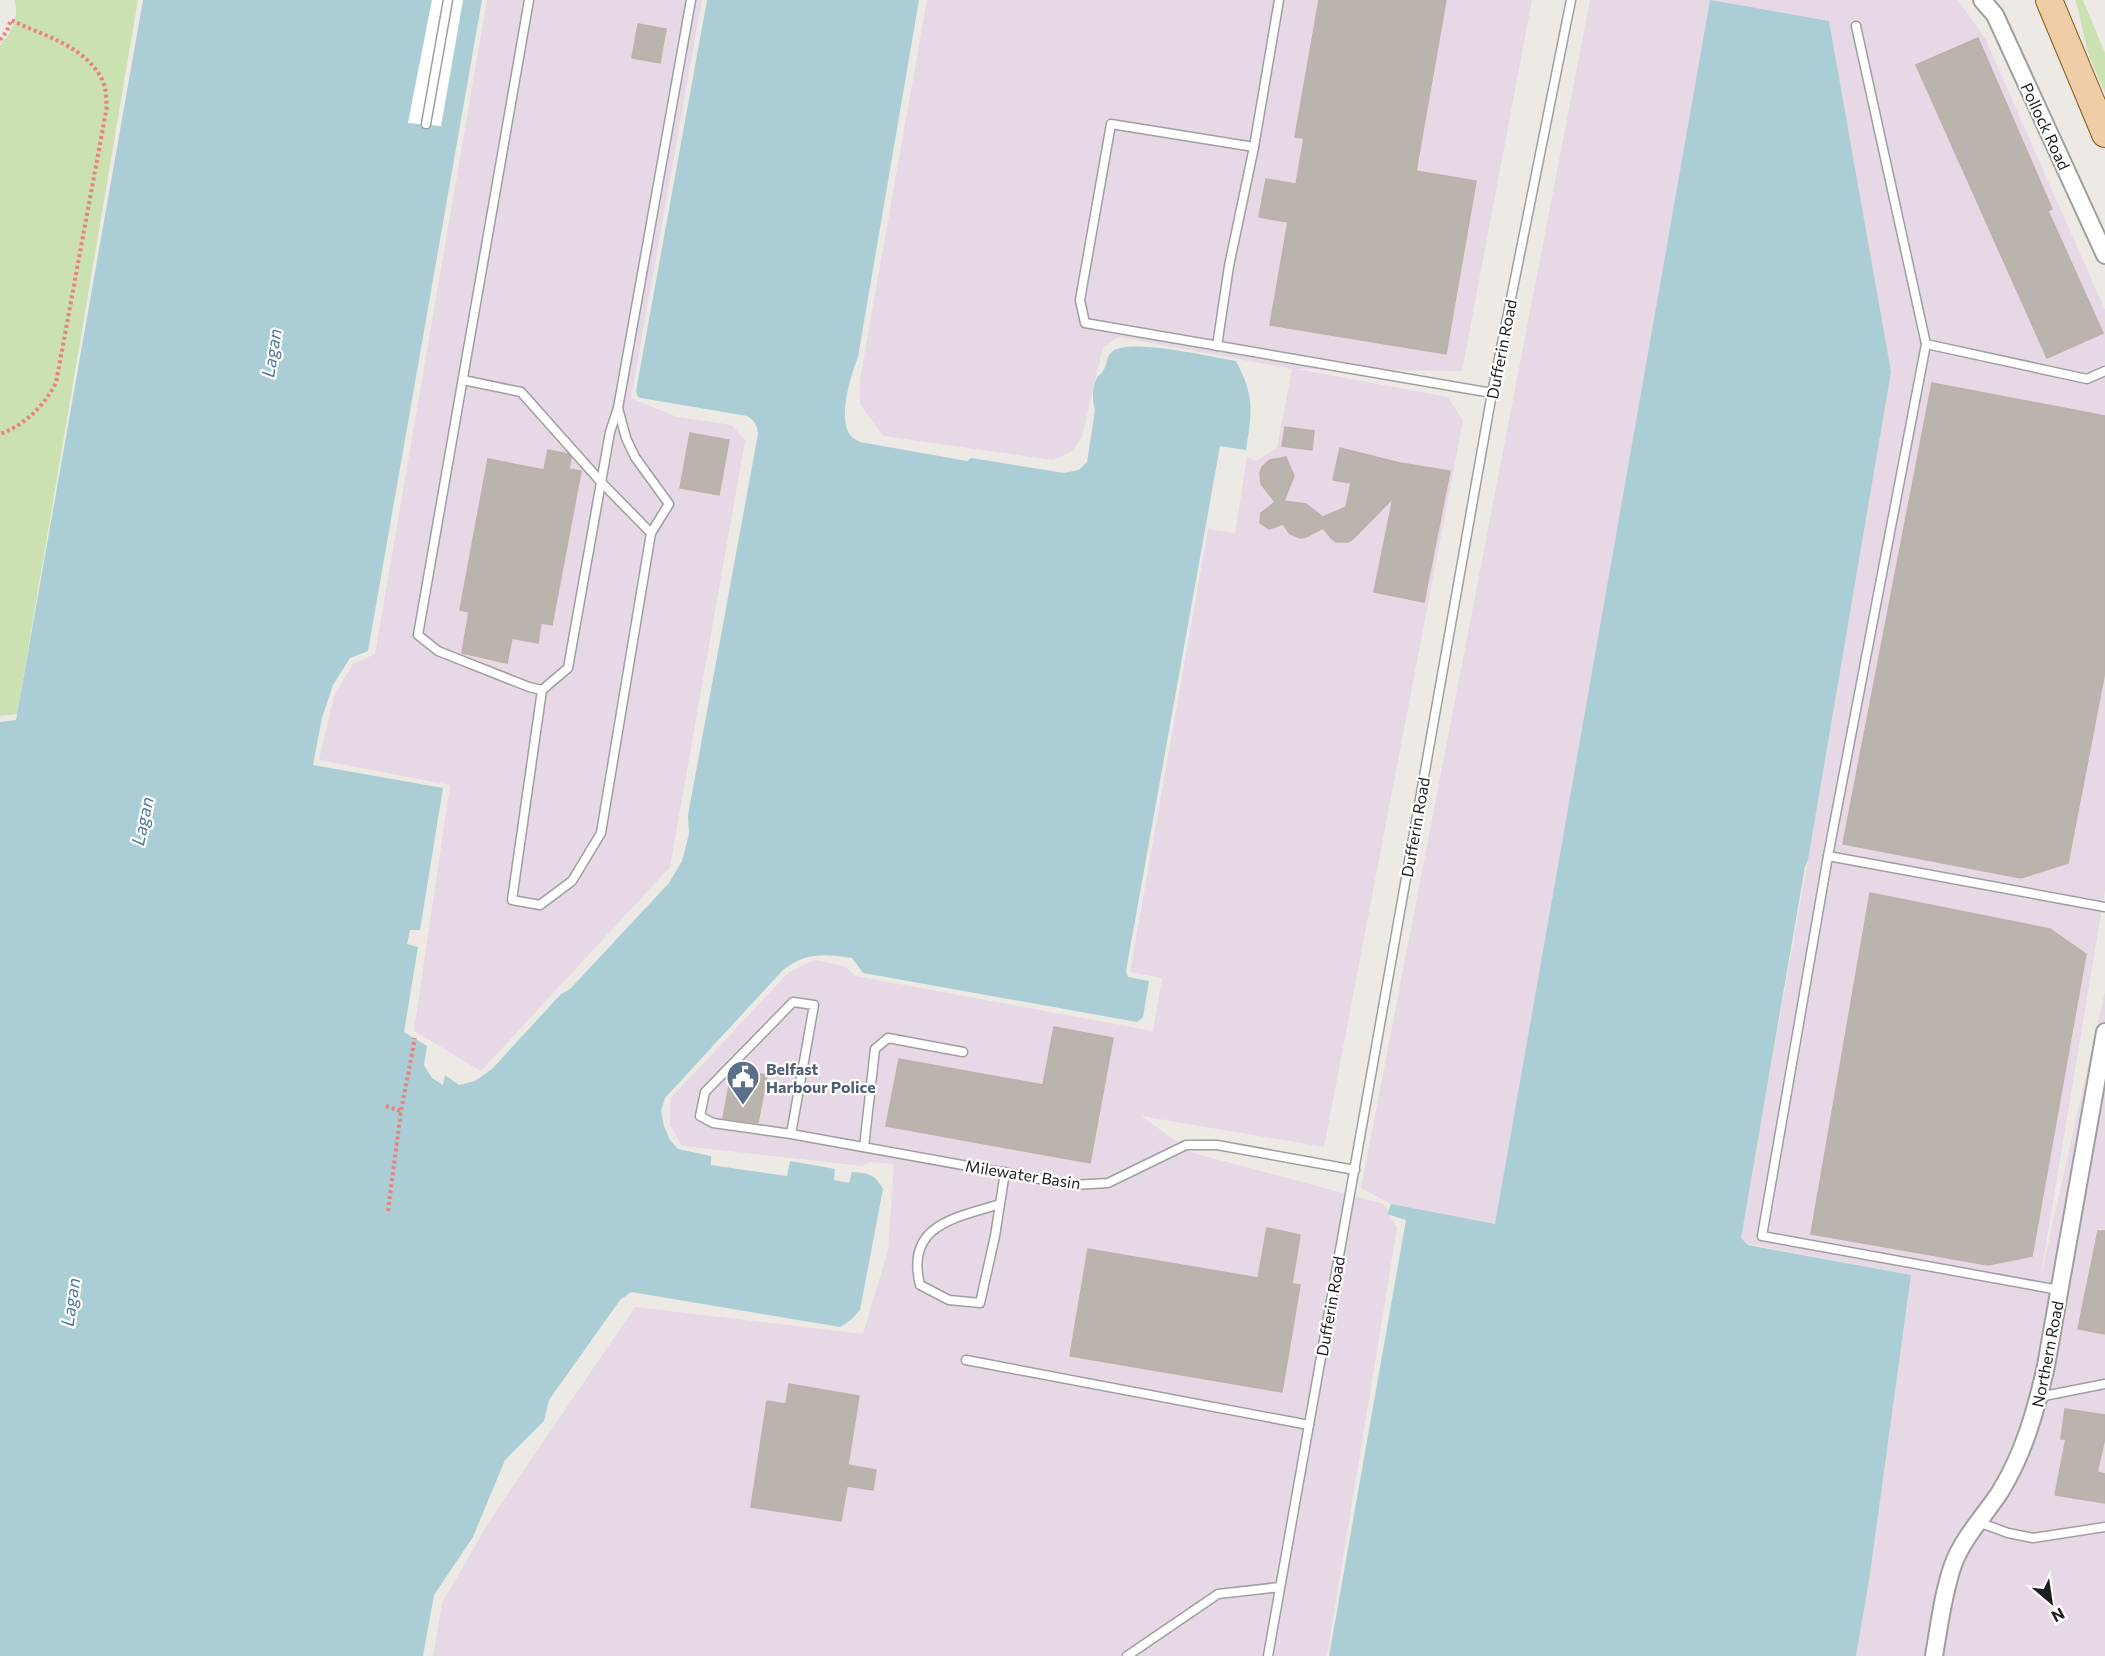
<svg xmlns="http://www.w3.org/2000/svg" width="2105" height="1656" viewBox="0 0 2105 1656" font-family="Commissioner,sans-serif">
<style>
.industrial{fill:#e6d8e4}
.grass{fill:#cbe1b1}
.water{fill:#abced6}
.pier{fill:#fff}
.building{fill:#bab3ae;stroke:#bdb1a9;stroke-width:1.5}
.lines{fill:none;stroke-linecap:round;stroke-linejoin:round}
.lane-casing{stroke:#9f9f9f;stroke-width:11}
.street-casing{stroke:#9f9f9f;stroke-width:20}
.primary-casing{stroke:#855a13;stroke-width:28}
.path{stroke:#e8827b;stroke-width:4;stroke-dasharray:3 3;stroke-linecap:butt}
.lane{stroke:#fff;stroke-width:8}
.street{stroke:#fff;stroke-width:16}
.primary{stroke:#f0cda7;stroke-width:26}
.labels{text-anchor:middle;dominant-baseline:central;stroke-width:4.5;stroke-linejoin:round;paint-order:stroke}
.street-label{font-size:16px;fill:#1e1e1e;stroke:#fff}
.service-label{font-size:16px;font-weight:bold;fill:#4e5e75;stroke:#fff;text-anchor:start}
.water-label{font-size:18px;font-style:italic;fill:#537a9a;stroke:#fff}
</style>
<rect width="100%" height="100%" fill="#edeae5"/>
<g class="industrial">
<polygon points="487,0 702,0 631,398 677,417 732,425 745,441 670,867 481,1071 414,1031 450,785 319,760 334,695 353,664 375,654"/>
<polygon points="927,0 1532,0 1462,371 1297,369 1448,397 1463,421 1324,1147 1141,1116 1193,1153 1384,1204 1397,1228 1327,1656 433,1656 442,1603 490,1520 635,1307 863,1334 888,1250 894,1164 871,1162 863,1166 682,1146 670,1125 670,1099 789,972 815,960 844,966 856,976 1153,1031 1162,978 1130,972 1208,529 1235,533 1247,457 1256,461 1277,448 1292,369 1118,337 1103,347 1082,437 1071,452 1053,460 883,436 860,404 860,379"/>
<polygon points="1590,0 1958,0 1985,38 2105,310 2105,890 2040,1280 2105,991 2105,1656 1856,1656 1869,1581 1911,1275 1748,1244 1740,1238 1808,860 1891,372 1710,1 1495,1225 1391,1204 1361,1188"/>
</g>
<g class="grass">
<path d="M14,0h124l-121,714 -17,2v-671c10,-11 21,-29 14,-45z"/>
<polygon points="2075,0 2083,0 2105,53 2105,93 2088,53 2078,9"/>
</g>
<g class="water">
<path d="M143,0h339l-114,651 -18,7 -17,27 -11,33 -9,47 130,23 -23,142h-10l-3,14 11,3 -14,85 23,14 -3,19 8,13 11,7 2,-10 14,10 16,-4 17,-12 69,-75 9,-5 99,-106 13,-22 7,-27 -1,-19 70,-381c-1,-9 -3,-13 -11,-18l-106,-18 -3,-1 -2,-6 71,-391h212l-61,357c-7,18 -22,65 -6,80 2,2 5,3 8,5l107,19 4,-3 93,15 15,-3 8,-8 8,-52c-3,-9 -3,-24 2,-32 1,-3 5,-4 6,-7 5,-7 2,-14 10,-20 18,-13 98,6 123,10 19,36 16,50 10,89l-26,-4 -94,525 2,6 21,4 -6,36 -6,5 -274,-49 -11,-15c-28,-4 -47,-6 -70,13l-117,127 -4,13 3,15 6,14 8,9 33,7v9l76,11 3,-15 45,8 -1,11 15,3 3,-11c16,1 23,2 31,17l-23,121 -8,9 -12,8 -209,-35 -11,8 -71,100 -5,21 -39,39 -32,77 -39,58 -11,61h-423v-934l16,-2z"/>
<polygon points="1710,0 1829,21 1891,372 1808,860 1805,867 1741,1238 1748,1245 1911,1275 1869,1581 1856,1656 1329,1656 1406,1220 1387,1214 1391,1204 1495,1224"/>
</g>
<polygon class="pier" points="432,0 463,0 441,126 408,123"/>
<g class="building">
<polygon points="1319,0 1446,0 1416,171 1476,181 1446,354 1270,325 1288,222 1259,217 1266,179 1296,184 1304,138 1295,137"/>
<polygon points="638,24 666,29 660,63 632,58"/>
<polygon points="1978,38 2052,209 2048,211 2103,333 2047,358 1916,65"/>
<polygon points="1932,383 2105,416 2105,671 2068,863 2021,878 1843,844"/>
<polygon points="1285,427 1314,431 1312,450 1282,446"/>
<polygon points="690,433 729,440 719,495 680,488"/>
<polygon points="1340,448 1400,463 1450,471 1424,602 1374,592 1393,498 1353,539 1348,542 1336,542 1331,538 1323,528 1306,537 1300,538 1290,534 1283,524 1269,529 1260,523 1261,513 1275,502 1261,484 1260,473 1262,467 1270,460 1286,457 1294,476 1284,501 1306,504 1323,517 1346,507 1351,483 1333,480"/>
<polygon points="548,450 568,454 571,458 569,469 581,471 552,625 541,623 538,643 512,638 507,663 462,653 469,612 460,610 488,459 544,470"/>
<polygon points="1870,893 2050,929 2086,954 2032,1256 1988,1265 1811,1234"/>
<polygon points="1054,1027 1113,1038 1090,1163 886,1126 899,1059 1043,1085"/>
<polygon points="736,1069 767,1075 758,1123 723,1118 731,1074"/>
<polygon points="1267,1228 1300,1235 1292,1284 1300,1285 1282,1392 1070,1356 1088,1249 1258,1278"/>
<polygon points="2098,1231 2105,1231 2105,1334 2078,1329"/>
<polygon points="789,1384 859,1396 848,1465 876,1470 873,1490 847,1486 841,1521 751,1507 767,1401 786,1404"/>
<polygon points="2065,1409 2105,1415 2105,1438 2097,1472 2105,1474 2105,1503 2055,1495 2066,1439 2061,1439"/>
</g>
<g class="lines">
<g class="lane-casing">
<g id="lane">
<polyline points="529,0 418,635 438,651 529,687 542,690"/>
<polyline points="1279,0 1254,147 1111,124 1080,300 1085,323 1492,393"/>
<polyline points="1856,26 1926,344 2087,379 2105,371"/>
<polyline points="426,124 448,0"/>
<polyline points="1926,344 1828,856 1762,1236 2059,1290"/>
<polyline points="1217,346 1229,266 1254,147"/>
<polyline points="463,380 521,392 602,483 651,533 601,833 572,881 540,905 512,900 542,690 568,668 610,432 618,408 691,0"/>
<polyline points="618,408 626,438 635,457 669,504 651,533"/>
<polyline points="1828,856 2105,907"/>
<polyline points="791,1134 814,1005 793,1002 705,1092 700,1116 713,1123 791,1134 1073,1185 1108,1183 1186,1145 1217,1145 1355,1170"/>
<polyline points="864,1147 875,1049 888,1038 963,1052"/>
<path d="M1000,1204c-44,14 -95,20 -80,81l29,15 31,3 15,-67 10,-64"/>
<polyline points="966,1360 1309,1425"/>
<polyline points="2039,1397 2105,1384"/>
<polyline points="1978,1522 2008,1533 2033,1538 2105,1527"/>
<polyline points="1127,1656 1218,1594 1280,1587"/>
<polyline points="1268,1656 1492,393 1571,0"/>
</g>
</g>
<g class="street-casing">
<g id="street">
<polyline points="1982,0 1995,15 2105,255"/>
<path d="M1934,1656c5,-29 9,-63 19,-91 9,-26 32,-50 47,-73 24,-39 36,-82 46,-126l59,-334"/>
</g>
</g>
<g class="primary-casing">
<polyline id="primary" points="2049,0 2105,134"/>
</g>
<g class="path">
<path d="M0,40l7,-9 4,-11c32,16 81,27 94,67 1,6 1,13 2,19l-51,277c-13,24 -30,41 -56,51"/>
<polyline points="386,1106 401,1111"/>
<polyline points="388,1211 401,1111 415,1038"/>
</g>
<use href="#lane" class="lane"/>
<use href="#street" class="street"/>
<use href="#primary" class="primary"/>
</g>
<defs>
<g id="civic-pin" transform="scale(1.725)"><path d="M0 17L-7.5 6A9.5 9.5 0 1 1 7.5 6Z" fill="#5c6f8a" stroke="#fff"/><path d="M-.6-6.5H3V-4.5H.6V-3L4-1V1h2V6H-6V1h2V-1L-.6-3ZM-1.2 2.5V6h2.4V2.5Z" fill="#fff"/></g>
</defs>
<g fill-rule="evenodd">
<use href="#civic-pin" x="743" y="1077"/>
</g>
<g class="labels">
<g class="street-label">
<text transform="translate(2046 126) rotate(65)">Pollock Road</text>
<text transform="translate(1501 349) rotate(-79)">Dufferin Road</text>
<text transform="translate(1415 827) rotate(-80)">Dufferin Road</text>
<text transform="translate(1023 1174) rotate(9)">Milewater Basin</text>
<text transform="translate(1330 1306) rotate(-80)">Dufferin Road</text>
<text transform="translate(2047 1354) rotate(-79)">Northern Road</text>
</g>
<g class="service-label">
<text x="766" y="1068">Belfast<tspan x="766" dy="18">Harbour Police</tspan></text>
</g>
<g class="water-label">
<text transform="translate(271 353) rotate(-81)">Lagan</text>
<text transform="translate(142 821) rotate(-78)">Lagan</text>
<text transform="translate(70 1302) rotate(-82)">Lagan</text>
</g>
</g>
<g transform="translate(2051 1602) rotate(151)" stroke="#ffffff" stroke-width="4.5" paint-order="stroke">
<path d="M0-4.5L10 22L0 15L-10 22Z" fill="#1e1e1e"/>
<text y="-9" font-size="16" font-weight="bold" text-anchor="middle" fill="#1e1e1e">N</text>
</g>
</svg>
